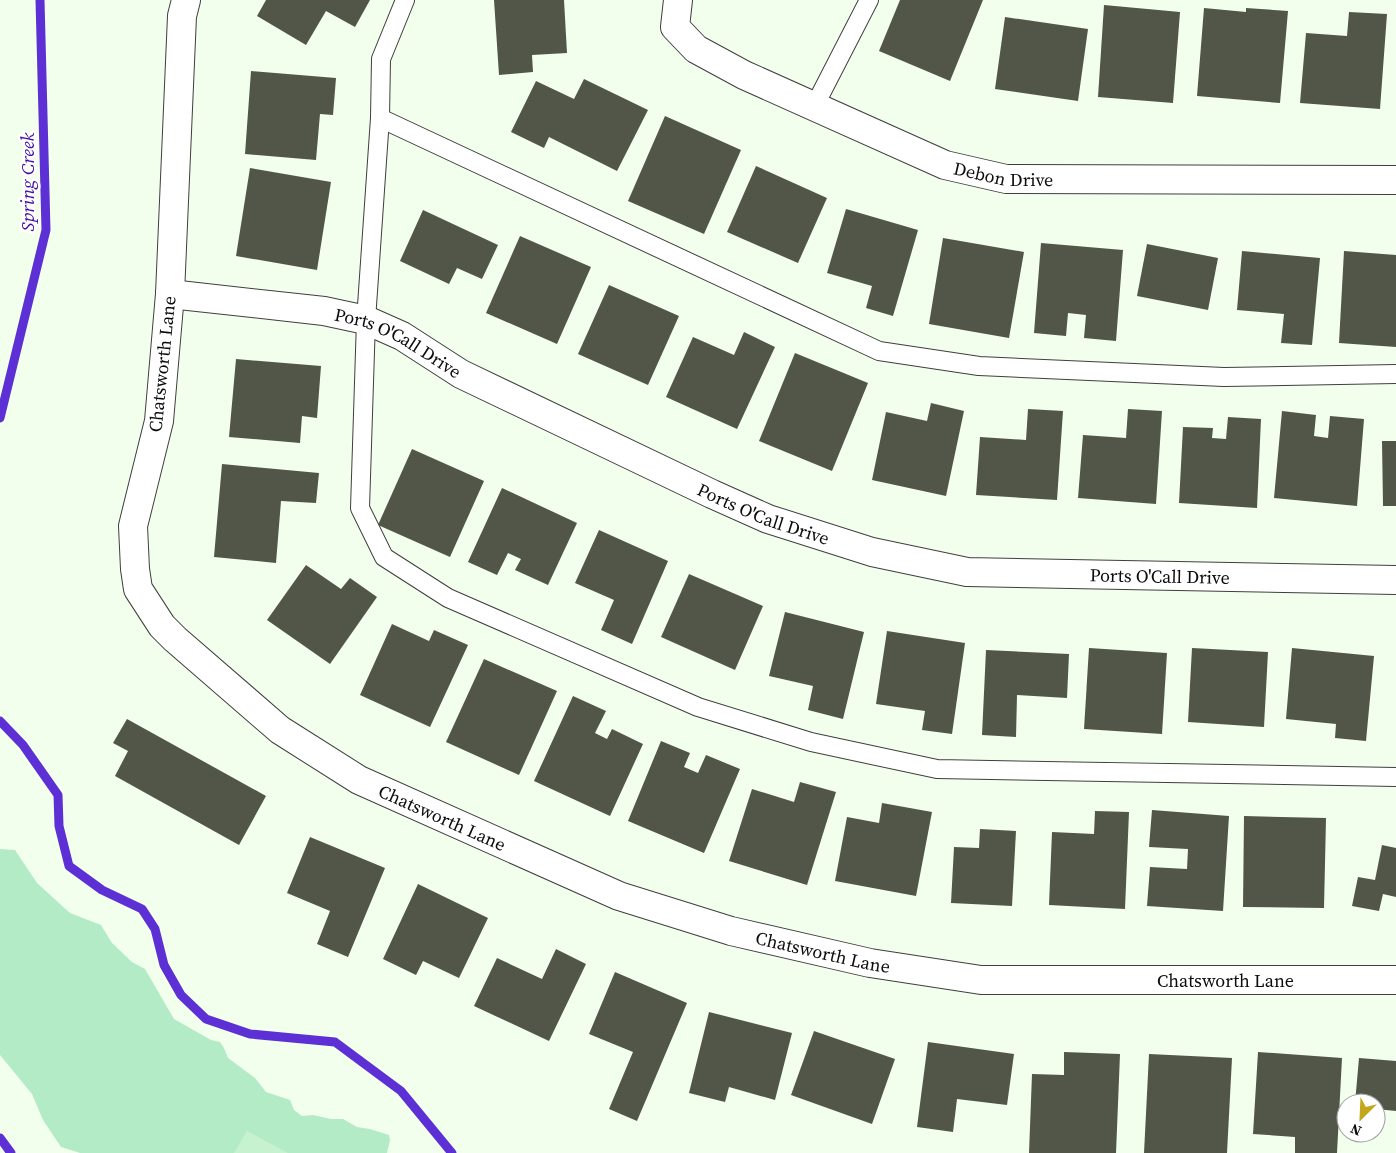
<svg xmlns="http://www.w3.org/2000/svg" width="1396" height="1153" viewBox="0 0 1396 1153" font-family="'Source Serif 4',serif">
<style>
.green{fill:#b3ebc7}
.pitch{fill:#c6f2cf}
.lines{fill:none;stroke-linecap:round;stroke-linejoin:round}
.stream{stroke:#5c30d5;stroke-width:9}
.building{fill:#525648}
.lane-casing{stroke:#3f3f3f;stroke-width:20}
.street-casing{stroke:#3f3f3f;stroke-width:30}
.lane{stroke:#fff;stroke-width:18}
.street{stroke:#fff;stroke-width:28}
.labels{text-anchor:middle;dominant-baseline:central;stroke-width:5;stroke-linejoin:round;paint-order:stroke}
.street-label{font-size:18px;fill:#0c0c0c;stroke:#fff}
.water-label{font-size:19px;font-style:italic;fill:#3d0fa5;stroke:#fff}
</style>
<rect width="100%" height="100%" fill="#f2ffec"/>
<polygon class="green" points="0,849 15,850 37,883 70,913 101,925 112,943 132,962 145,969 174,1019 211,1040 220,1042 224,1048 228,1058 255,1078 266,1092 290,1100 294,1110 302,1116 313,1115 331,1119 343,1119 357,1127 370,1129 389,1135 390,1140 387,1153 80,1153 61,1147 43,1120 32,1094 0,1055"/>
<polygon class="pitch" points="247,1131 288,1153 234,1153"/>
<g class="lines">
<g class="stream">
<polyline points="0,418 46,230 40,0"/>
<polyline points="0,721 23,745 58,795 59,826 69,866 102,890 142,909 155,929 164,965 181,995 206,1019 250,1034 335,1042 401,1091 452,1153"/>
<polyline points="0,1138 11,1153"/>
</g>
</g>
<g class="building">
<polygon points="266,0 370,0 355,27 326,11 306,45 257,16"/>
<polygon points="494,0 564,0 567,53 532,55 533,72 499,75"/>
<polygon points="900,0 983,0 950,81 879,51"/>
<polygon points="1104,5 1180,12 1173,103 1098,97"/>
<polygon points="1204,8 1246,12 1246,8 1288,11 1280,103 1197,96"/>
<polygon points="1349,12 1387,14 1380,109 1300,103 1306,33 1347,36"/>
<polygon points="1005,17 1088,29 1078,101 995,89"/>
<polygon points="251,71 336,78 333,115 320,114 316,160 245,154"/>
<polygon points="584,79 648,110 617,171 549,137 544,148 511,132 536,81 574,99"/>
<polygon points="665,116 741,150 704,234 628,201"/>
<polygon points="756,166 827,198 798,263 727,232"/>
<polygon points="250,168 331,182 317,270 236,256"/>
<polygon points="846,209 918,230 893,316 866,308 872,286 827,273"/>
<polygon points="423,210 498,245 482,279 457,268 449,284 400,261"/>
<polygon points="520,236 591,267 557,344 486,313"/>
<polygon points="943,238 1024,252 1009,338 929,324"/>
<polygon points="1041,243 1123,250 1116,341 1084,338 1086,315 1068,313 1066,336 1034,333"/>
<polygon points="1147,244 1218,258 1208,310 1137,296"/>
<polygon points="1242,251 1320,258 1312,345 1281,343 1284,314 1237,310"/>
<polygon points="1344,251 1396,255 1396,347 1339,343"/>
<polygon points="609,285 679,316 648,385 578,354"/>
<polygon points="744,332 775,347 737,429 666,397 693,337 734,355"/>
<polygon points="795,353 868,383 832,471 759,441"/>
<polygon points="236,359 321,366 317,418 302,416 300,443 229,437"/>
<polygon points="931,403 964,411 946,496 872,480 886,412 927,421"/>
<polygon points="1028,409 1063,411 1057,500 976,495 980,437 1026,440"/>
<polygon points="1128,409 1162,411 1156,504 1078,498 1083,435 1126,438"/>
<polygon points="1282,411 1316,415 1314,436 1328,438 1330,416 1364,419 1357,506 1274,498"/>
<polygon points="1228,417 1261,419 1257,508 1179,503 1183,427 1213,428 1212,438 1226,439"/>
<polygon points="1382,441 1396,441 1396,506 1383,506"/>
<polygon points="412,449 484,481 450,557 378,525"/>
<polygon points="222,464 319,473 316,503 281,501 276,563 214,557"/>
<polygon points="502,488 577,523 548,585 515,570 521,559 508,553 497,575 468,562"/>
<polygon points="599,530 668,561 632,644 601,630 614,600 575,583"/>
<polygon points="306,565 341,589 350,578 377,597 330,664 267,620"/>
<polygon points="689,574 763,606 735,670 661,637"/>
<polygon points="785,612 864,632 843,719 808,710 813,686 769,676"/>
<polygon points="392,624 429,641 434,630 468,645 430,727 360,695"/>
<polygon points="887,631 965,643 952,734 922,730 925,711 876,704"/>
<polygon points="1089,648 1167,653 1162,734 1084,729"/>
<polygon points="1192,648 1268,652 1264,727 1188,722"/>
<polygon points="1292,648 1374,656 1366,741 1335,738 1336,724 1286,719"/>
<polygon points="986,650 1069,654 1067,698 1017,695 1016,737 982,735"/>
<polygon points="484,659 557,691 519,775 446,742"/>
<polygon points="573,696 606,711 595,733 607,739 612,729 643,744 610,816 534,781"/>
<polygon points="127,719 266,796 239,845 115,776 128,751 113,743"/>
<polygon points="661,741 690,753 684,767 698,773 706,755 740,769 704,853 628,821"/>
<polygon points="800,782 836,792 807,885 729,861 752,789 794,802"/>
<polygon points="882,803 932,812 916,896 835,881 847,817 879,823"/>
<polygon points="1152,810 1229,816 1223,911 1147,906 1150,867 1187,869 1188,849 1149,847"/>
<polygon points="1095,811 1129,812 1125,909 1049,905 1052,832 1094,834"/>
<polygon points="1244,816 1326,818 1324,908 1243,907"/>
<polygon points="980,829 1016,831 1012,906 951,903 954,847 979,848"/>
<polygon points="310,837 385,868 348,957 317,944 330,911 287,893"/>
<polygon points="1382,845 1396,848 1396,897 1383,894 1379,911 1352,906 1358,877 1375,880"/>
<polygon points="418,884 488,918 459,978 423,961 416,975 383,959"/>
<polygon points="556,949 586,964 549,1041 474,1006 497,958 542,979"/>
<polygon points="615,972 687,1003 637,1121 609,1109 633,1052 589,1034"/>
<polygon points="709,1012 792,1033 775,1100 729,1087 725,1102 689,1093"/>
<polygon points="814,1031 895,1059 872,1124 791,1095"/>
<polygon points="928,1042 1014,1054 1007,1105 957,1099 953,1132 917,1127"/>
<polygon points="1064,1052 1120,1054 1116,1153 1029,1153 1032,1074 1064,1075"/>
<polygon points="1258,1052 1342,1058 1337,1153 1295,1153 1295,1137 1253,1134"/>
<polygon points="1149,1054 1232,1058 1227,1153 1144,1153"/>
<polygon points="1359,1058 1396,1061 1396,1111 1376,1109 1376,1103 1355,1103"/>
</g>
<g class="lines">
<g class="lane-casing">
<g id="lane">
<polyline points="405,0 381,59 380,118 366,320 360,508 384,557 448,598 698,707 811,742 937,769 1396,777"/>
<polyline points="814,107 869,0"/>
<polyline points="380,118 879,351 979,366 1224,377 1396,374"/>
</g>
</g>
<g class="street-casing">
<g id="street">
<path id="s1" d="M186,0l-4,16 -12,278 -11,127 -26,105 2,43 3,20 24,37 13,13 105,91 79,50 260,116 112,35 139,32 111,17h415"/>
<path id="s2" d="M678,0l-3,27 21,22 48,26 201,90 61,14 390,1"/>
<path id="s3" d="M170,294l154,17 42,9 36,16 59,38 251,120 56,25 104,33 95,20 429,8"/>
</g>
</g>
<use href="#lane" class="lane"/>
<use href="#street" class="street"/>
</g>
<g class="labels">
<g class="street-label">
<text stroke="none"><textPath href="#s2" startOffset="392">Debon Drive</textPath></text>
<text stroke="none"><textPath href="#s3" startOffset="236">Ports O'Call Drive</textPath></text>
<text transform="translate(162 364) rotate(-84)">Chatsworth Lane</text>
<text stroke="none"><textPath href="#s3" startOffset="641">Ports O'Call Drive</textPath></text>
<text stroke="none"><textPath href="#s3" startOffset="1046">Ports O'Call Drive</textPath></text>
<text stroke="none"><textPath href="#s1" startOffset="980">Chatsworth Lane</textPath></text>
<text stroke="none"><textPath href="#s1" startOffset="1385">Chatsworth Lane</textPath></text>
<text stroke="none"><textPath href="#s1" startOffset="1790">Chatsworth Lane</textPath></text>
</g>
<g class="water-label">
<text transform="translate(27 182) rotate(-90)">Spring Creek</text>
</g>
</g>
<g transform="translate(1361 1118) rotate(204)"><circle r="24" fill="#ffffff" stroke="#9e9e9e"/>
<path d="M0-4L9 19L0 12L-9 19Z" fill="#c4a61d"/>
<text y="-8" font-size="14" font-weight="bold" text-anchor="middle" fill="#0c0c0c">N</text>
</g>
</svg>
